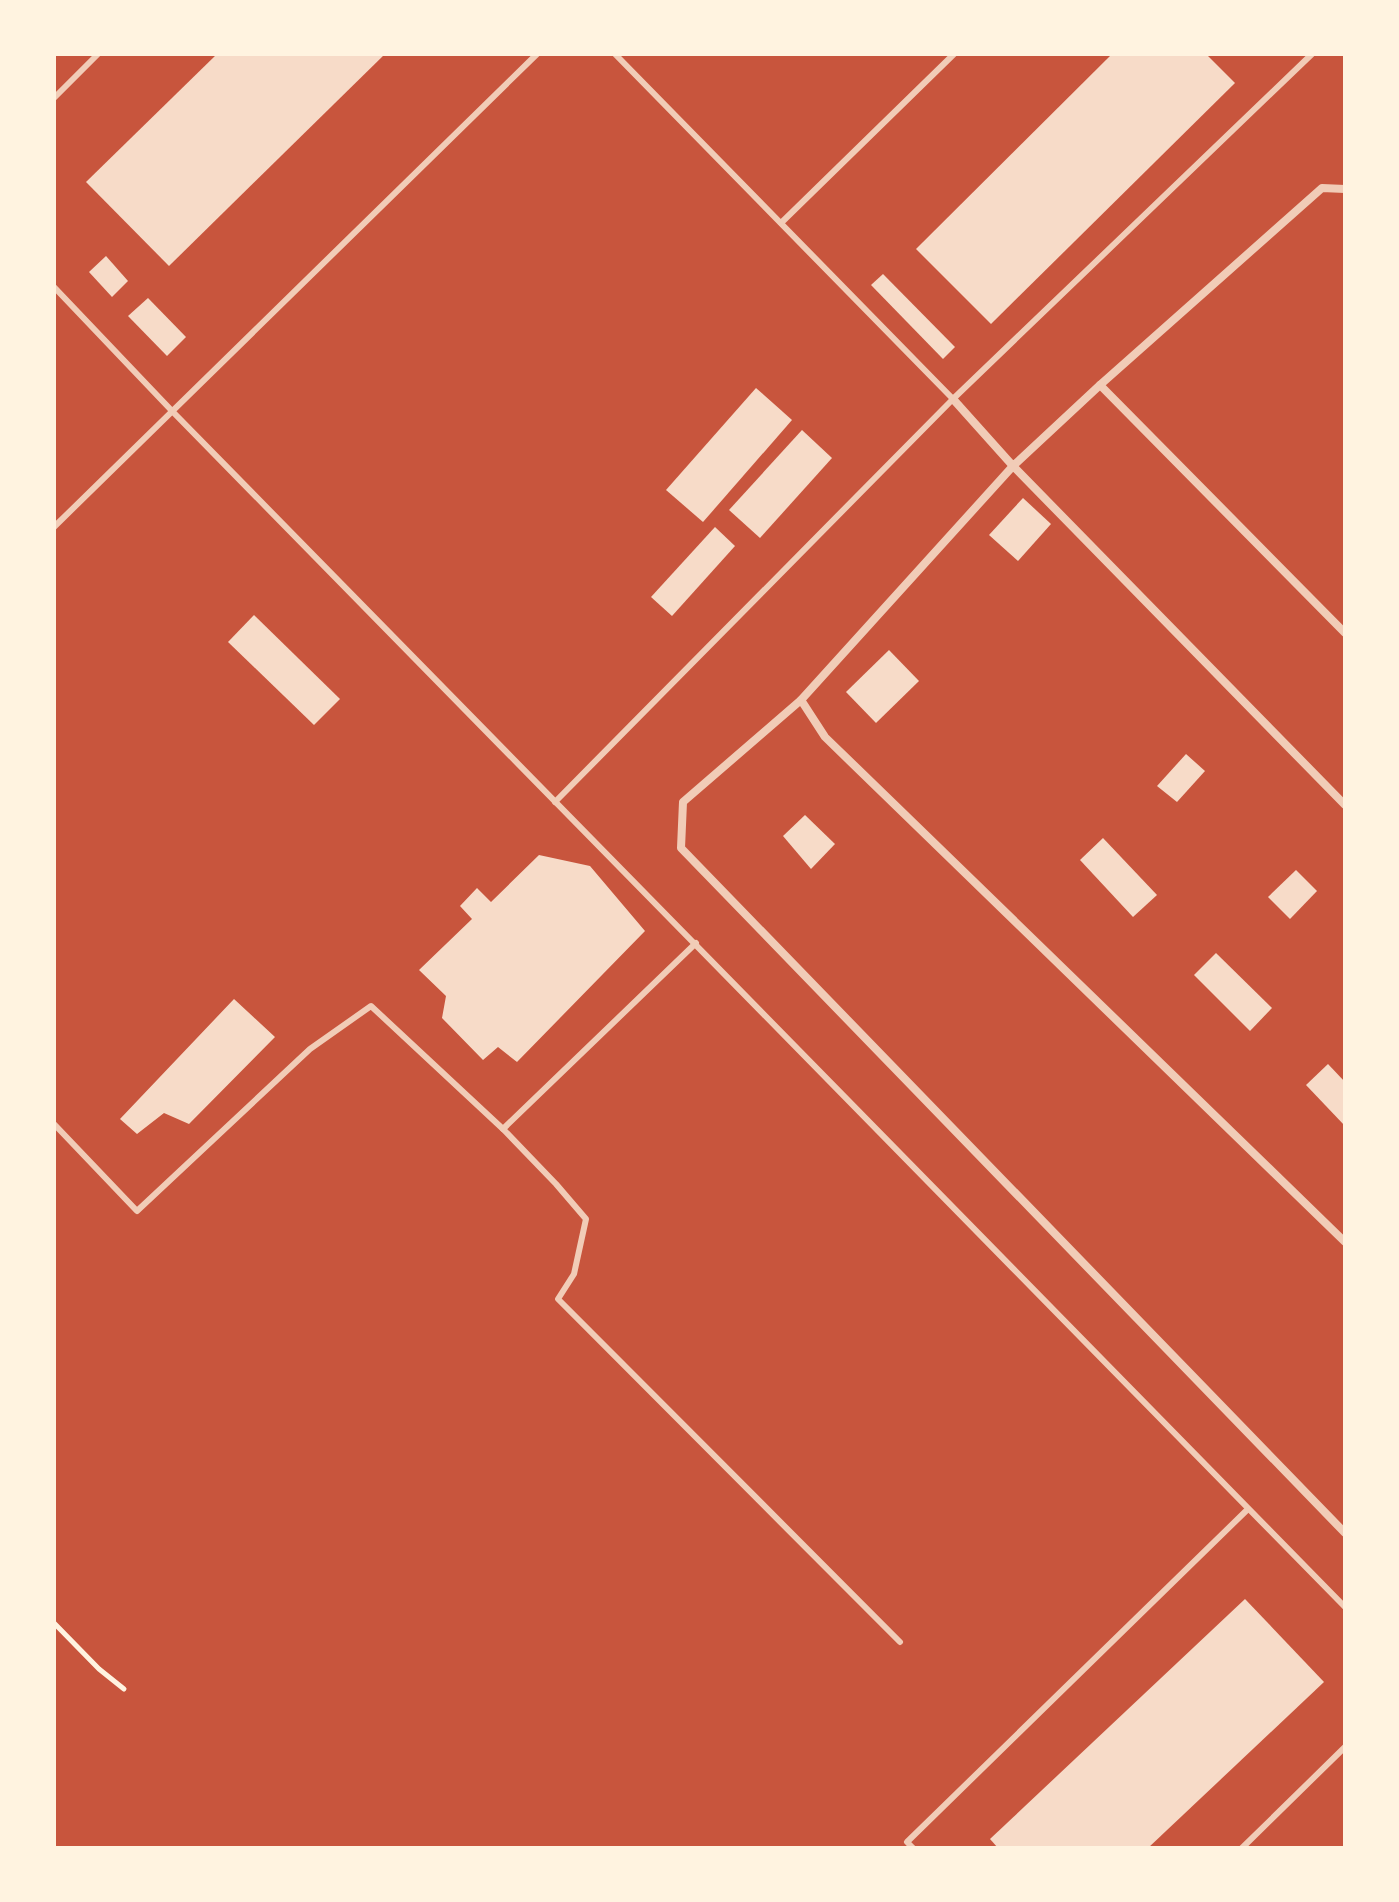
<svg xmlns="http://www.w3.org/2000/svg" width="1399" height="1902" viewBox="0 0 1399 1902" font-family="Figtree,sans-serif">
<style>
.building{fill:#f7dbc8}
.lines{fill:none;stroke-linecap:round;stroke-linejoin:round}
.path{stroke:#fff3e0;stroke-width:5}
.service{stroke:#f1ccb7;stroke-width:6}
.minor{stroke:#f1ccb7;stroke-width:8}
</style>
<rect width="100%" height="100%" fill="#c8553d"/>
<g class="building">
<polygon points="217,54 385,54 169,266 86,182"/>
<polygon points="1112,54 1206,54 1235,83 991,324 916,249"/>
<polygon points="106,256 128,281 112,297 89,272"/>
<polygon points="883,274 955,347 943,359 871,285"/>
<polygon points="148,298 186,337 167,356 128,316"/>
<polygon points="756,388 792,420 703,522 666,490"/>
<polygon points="802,430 832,458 760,538 729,510"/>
<polygon points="1023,498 1051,524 1018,561 989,535"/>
<polygon points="715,527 735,546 672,616 651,597"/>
<polygon points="254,615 340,699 314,725 228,642"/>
<polygon points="889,650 919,681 876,723 846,692"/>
<polygon points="1186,754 1205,771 1177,802 1157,786"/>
<polygon points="805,815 835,844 811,869 783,836"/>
<polygon points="1103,838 1157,895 1133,917 1080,860"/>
<polygon points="539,855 590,866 645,931 517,1062 498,1047 483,1060 442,1018 446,996 419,970 472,919 460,906 477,888 491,902"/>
<polygon points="1296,870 1317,891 1290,919 1268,897"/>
<polygon points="1216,953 1272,1008 1250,1031 1194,975"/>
<polygon points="234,999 275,1037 189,1124 164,1113 137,1134 120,1119"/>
<polygon points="1328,1064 1345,1082 1345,1126 1306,1085"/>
<polygon points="1245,1599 1324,1682 1148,1848 998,1848 990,1839"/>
</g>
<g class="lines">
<polyline class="path" points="54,1623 99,1669 124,1689"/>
<g class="service">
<polyline points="615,54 953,399"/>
<polyline points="54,98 98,54"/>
<polyline points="781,223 954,54"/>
<polyline points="54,287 173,412 1345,1607"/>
<polyline points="54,527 537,54"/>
<polyline points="555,802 953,399 1312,54"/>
<polyline points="54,1124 137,1211 310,1049 371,1006 503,1129 696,943"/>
<polyline points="503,1129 556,1184 586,1219 574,1274 558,1299 900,1642"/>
<polyline points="913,1848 907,1842 1248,1509"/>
<polyline points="1242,1848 1345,1747"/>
</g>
<g class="minor">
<polyline points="1100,385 1322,188 1345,189"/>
<polyline points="953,399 1013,466 1100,385 1345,633"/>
<polyline points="801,700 1013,466 1345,805"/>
<polyline points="1345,1242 825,737 801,700 683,802 681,848 1345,1533"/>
</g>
</g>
<rect width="1399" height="1902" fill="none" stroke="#fff3e0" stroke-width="112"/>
</svg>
